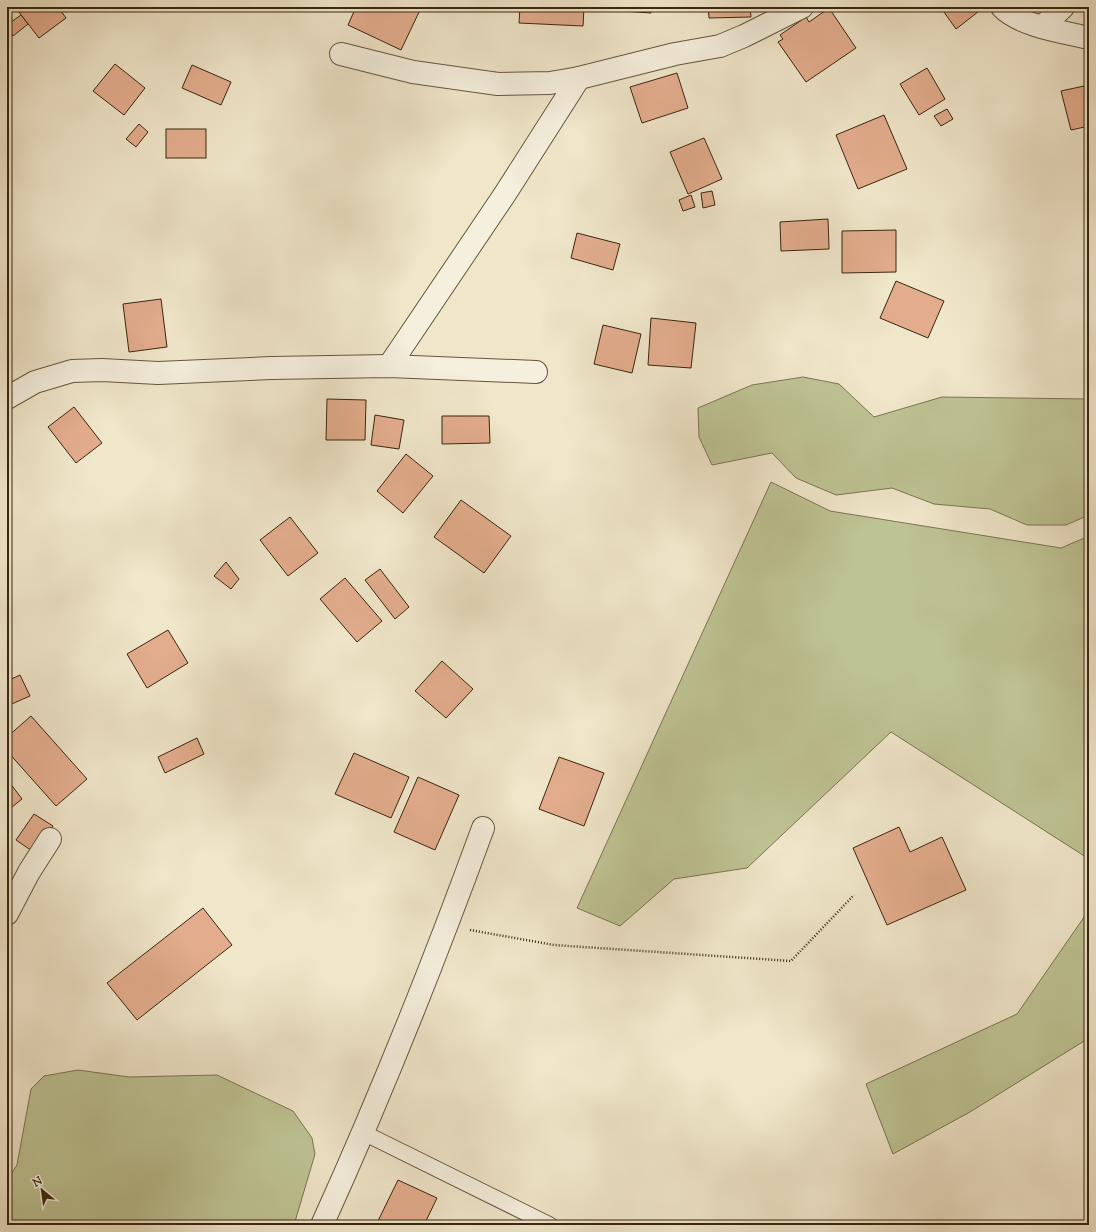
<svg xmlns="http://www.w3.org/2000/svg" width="1096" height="1232" viewBox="0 0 1096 1232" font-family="'Sorts Mill Goudy',serif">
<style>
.green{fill:#bec394;stroke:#7c7452}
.building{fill:#e3ad8d;stroke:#39260f}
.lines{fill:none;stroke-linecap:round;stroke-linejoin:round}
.service-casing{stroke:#67563e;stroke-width:17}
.minor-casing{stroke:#67563e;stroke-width:24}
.path{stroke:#39260f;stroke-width:2.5;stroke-dasharray:1 2;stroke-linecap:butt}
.service{stroke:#f5efdd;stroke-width:15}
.minor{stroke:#f5efdd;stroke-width:22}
</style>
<rect width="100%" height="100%" fill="#f0e6ca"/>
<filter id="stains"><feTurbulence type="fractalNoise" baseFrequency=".005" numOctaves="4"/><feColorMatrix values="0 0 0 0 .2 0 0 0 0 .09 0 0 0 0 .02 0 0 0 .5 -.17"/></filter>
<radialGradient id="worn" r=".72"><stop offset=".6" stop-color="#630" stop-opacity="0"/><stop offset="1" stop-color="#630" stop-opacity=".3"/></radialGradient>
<g class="green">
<polygon points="803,377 839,384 874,417 942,397 1089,399 1089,515 1066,525 1027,525 990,509 934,504 892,488 836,495 796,478 772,453 712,465 699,437 698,408 752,385"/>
<polygon points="771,482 830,511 1061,548 1089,536 1089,859 891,732 747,868 674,879 620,926 577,908"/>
<polygon points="1089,910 1089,1038 970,1112 893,1154 866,1084 1017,1014"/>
<polygon points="78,1070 129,1077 217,1075 293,1111 312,1138 315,1154 294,1225 8,1225 7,1180 17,1165 31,1089 44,1076"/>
</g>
<g class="building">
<polygon points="15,7 58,7 66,18 39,38"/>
<polygon points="356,7 414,7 420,10 401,50 348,25"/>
<polygon points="520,7 584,7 583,26 519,23"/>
<polygon points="594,7 651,7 651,13 594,9"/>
<polygon points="708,7 750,7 751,17 709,18"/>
<polygon points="952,7 982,7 983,8 956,29 944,12"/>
<polygon points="829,8 856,48 806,82 778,42 783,39 780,35 806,17 809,22"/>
<polygon points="21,15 28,24 13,36 7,28 7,25"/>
<polygon points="115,64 145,88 124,115 93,91"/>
<polygon points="192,65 231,82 221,105 182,88"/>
<polygon points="927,68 945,99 919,115 900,84"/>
<polygon points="677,73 688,108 642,123 630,87"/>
<polygon points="1084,86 1089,108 1089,126 1071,130 1061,91"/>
<polygon points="947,109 953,119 941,126 934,116"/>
<polygon points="884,115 907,169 858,189 836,135"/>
<polygon points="139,124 148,132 136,147 126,139"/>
<rect x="166" y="129" width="40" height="29"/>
<polygon points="704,138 722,179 688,194 670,152"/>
<polygon points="712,191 715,205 703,208 701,193"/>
<polygon points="691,195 695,207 683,211 679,200"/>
<polygon points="828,219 829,249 781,251 780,222"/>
<polygon points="896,230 896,272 842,273 842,231"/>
<polygon points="577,233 620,244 613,270 571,258"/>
<polygon points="896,281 944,301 928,338 880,318"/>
<polygon points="161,299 167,347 129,352 123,304"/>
<polygon points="651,318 696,323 691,368 648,365"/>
<polygon points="603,325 641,334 632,373 594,364"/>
<polygon points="327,399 366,400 365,440 326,440"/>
<polygon points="74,407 102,443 76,463 48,427"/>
<polygon points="375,415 404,420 399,449 371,445"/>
<polygon points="442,416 489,416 490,443 442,444"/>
<polygon points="406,454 433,476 403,513 377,491"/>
<polygon points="461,500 511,536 484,573 434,537"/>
<polygon points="290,517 318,553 288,576 260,540"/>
<polygon points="226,562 239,579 231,589 214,576"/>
<polygon points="380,569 409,607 395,619 365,580"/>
<polygon points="345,578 382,621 357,642 320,599"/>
<polygon points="168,630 188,663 147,688 127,654"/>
<polygon points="442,661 473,689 446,718 415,691"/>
<polygon points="20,675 30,696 7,706 7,681"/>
<polygon points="31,716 87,779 56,806 7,751 7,737"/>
<polygon points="197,738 204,754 165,773 158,757"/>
<polygon points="354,753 409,777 391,818 335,794"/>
<polygon points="559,757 604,773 584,826 539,809"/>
<polygon points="418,777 459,795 435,850 394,832"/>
<polygon points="7,779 22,799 7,811"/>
<polygon points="34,814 53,826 35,853 16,840"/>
<polygon points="899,827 910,852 942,837 966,890 887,925 853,848"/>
<polygon points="203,908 232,945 137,1020 107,983"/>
<polygon points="398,1180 437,1198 424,1225 376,1225"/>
</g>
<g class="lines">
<g class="service-casing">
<polyline id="service" points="364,1133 550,1225"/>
</g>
<g class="minor-casing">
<g id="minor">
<path d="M1002,7c18,19 62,25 87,31"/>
<polyline points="1042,27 1063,7"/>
<polyline points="341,54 413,72 498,84 550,83 579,78 675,54 720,46 744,36 802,7"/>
<polyline points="389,366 505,194 579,78"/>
<polyline points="7,398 35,382 72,371 102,370 158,373 271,368 389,366 536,372"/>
<polyline points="7,914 29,872 50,839"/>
<path d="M322,1225c59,-130 112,-263 161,-397"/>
</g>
</g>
<polyline class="path" points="470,930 554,945 791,961 854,895"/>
<use href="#service" class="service"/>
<use href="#minor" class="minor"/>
</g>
<rect width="1096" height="1232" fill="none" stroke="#f0e6ca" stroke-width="24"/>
<rect x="8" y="8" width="1080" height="1216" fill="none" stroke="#39260f" stroke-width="2"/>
<rect x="12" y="12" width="1072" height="1208" fill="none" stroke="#39260f"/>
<g transform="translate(42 1190) rotate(331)" stroke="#f5efdd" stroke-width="3" paint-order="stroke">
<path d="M0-3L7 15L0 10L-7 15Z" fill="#39260f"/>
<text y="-6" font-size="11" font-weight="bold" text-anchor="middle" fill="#39260f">N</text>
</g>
<rect width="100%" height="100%" filter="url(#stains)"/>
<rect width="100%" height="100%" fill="url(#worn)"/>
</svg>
